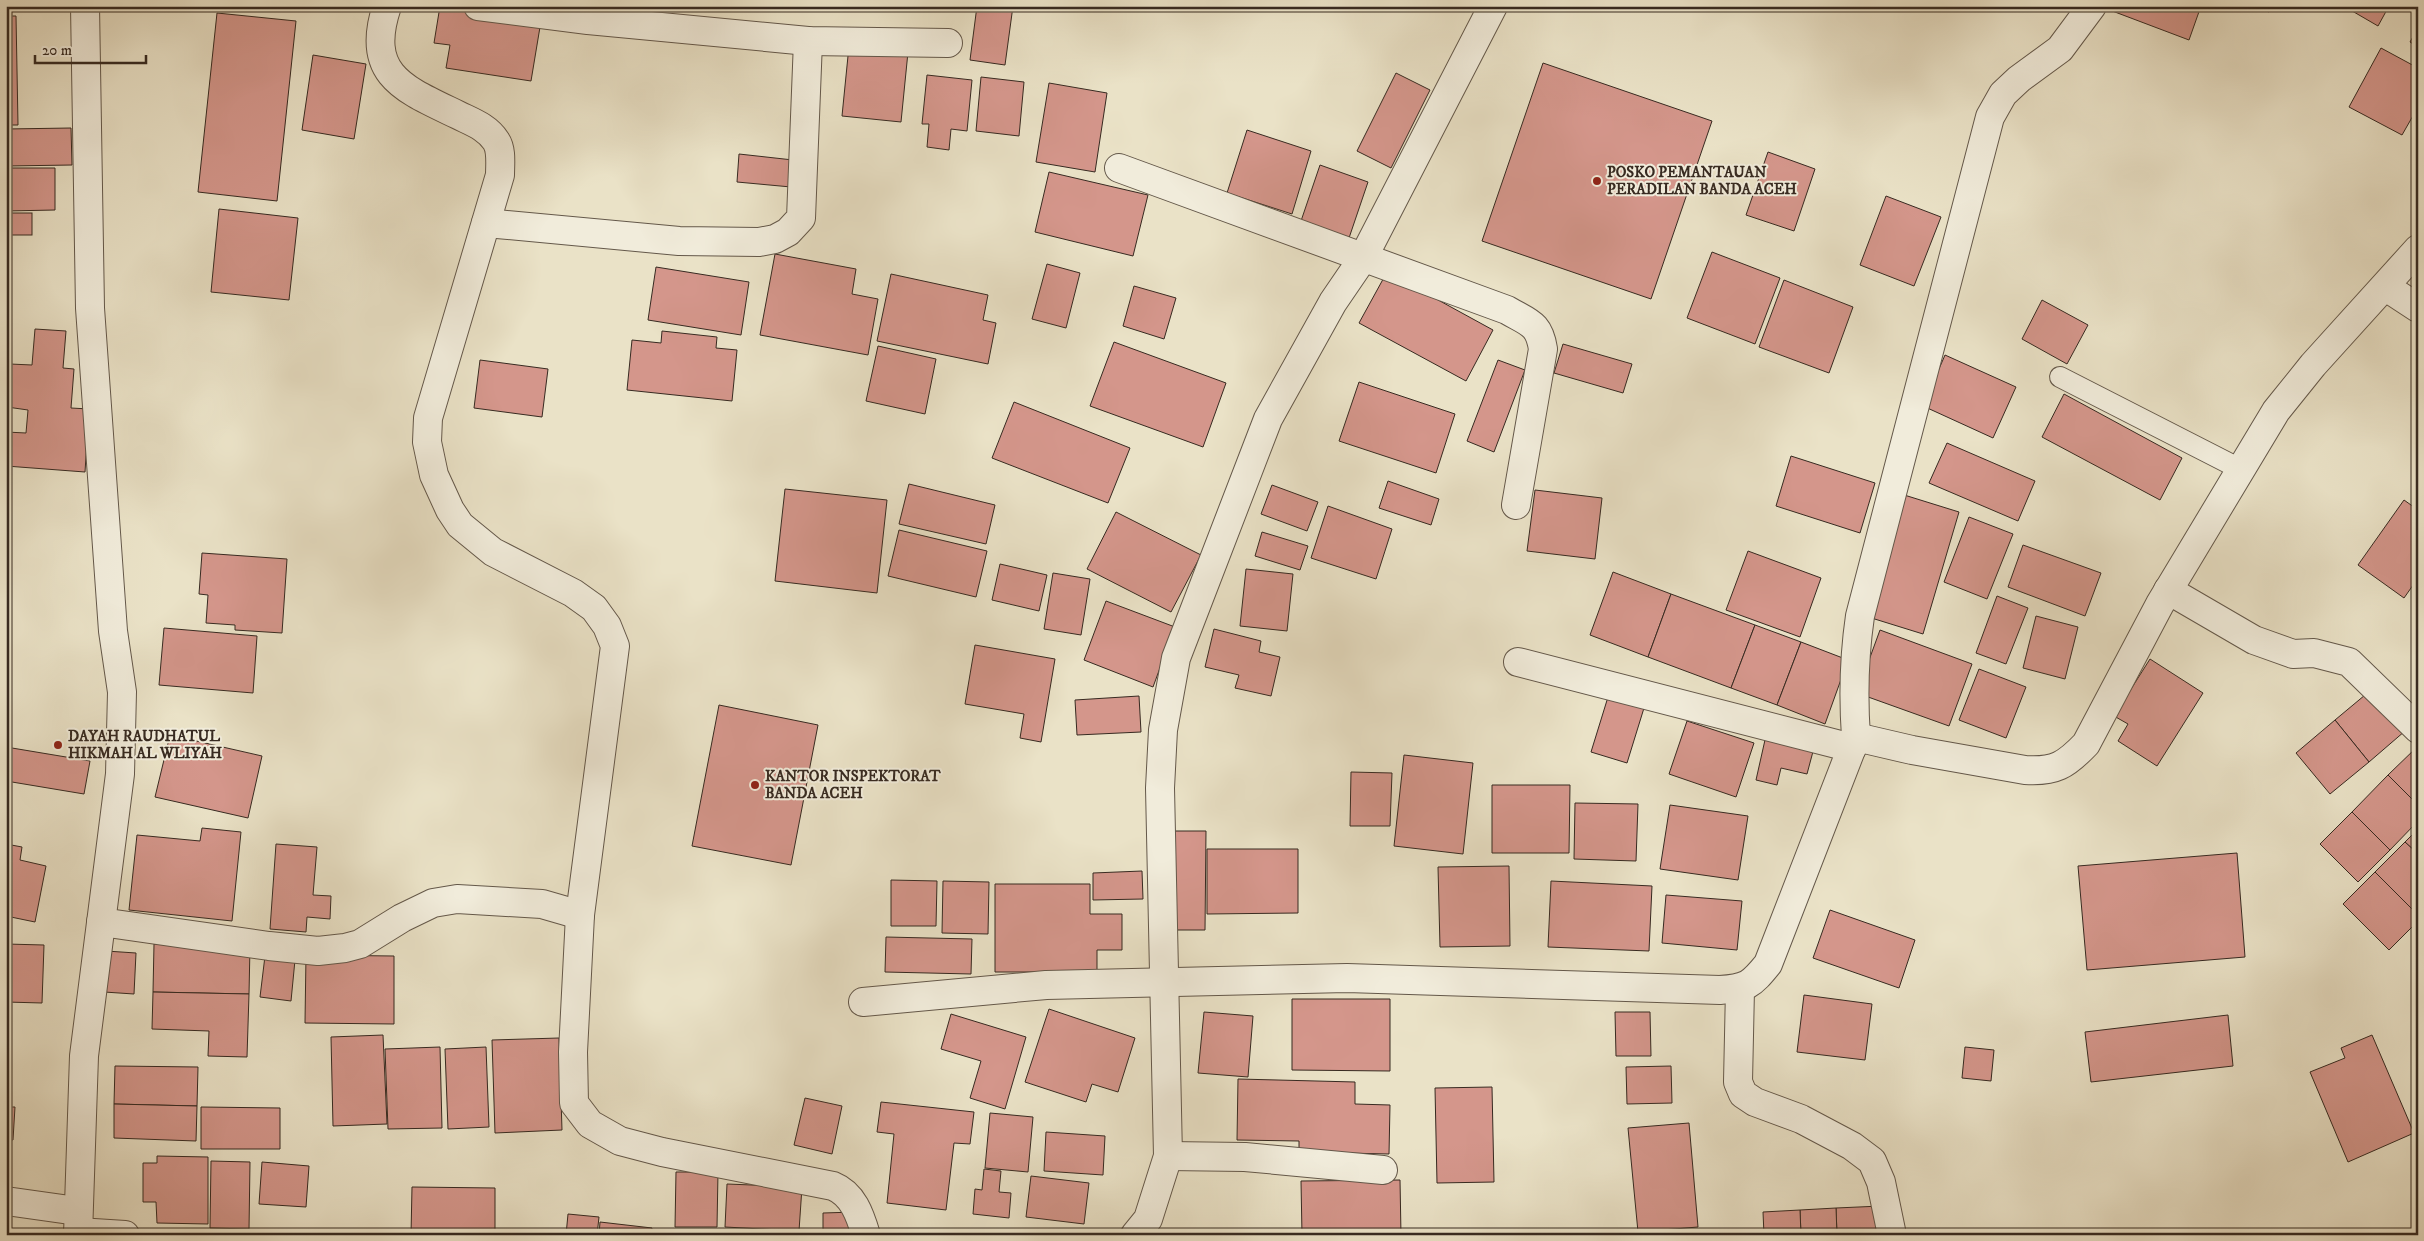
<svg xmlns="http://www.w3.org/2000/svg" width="2424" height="1241" viewBox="0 0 2424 1241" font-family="'IM FELL DW Pica',serif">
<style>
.building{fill:#d4968b;stroke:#372a21}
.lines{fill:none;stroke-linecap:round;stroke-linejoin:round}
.service-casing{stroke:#64584a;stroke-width:22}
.minor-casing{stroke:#64584a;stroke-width:30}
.service{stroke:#f1ecdb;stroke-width:20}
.minor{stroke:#f1ecdb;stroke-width:28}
.poi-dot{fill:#8f2418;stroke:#f1ecdb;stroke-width:2}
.labels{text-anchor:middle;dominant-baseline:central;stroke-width:4;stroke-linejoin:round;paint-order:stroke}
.poi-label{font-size:15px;font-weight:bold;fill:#372a21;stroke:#f1ecdb;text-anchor:start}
</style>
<rect width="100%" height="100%" fill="#eae2c7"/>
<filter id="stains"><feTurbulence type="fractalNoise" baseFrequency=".004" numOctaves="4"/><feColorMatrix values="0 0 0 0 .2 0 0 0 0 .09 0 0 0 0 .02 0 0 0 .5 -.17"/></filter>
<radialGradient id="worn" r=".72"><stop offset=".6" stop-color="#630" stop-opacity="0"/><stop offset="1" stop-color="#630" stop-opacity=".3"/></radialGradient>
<g class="building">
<polygon points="440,6 541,21 531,81 446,68 450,45 434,43"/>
<polygon points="977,6 1013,6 1005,65 970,60"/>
<polygon points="2108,6 2201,6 2189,40 2107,9"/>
<polygon points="2257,6 2272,6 2269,12"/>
<polygon points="2348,6 2389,6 2378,26 2347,8"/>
<polygon points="217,13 296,21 277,201 198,192"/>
<polygon points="6,16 16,16 18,125 6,125"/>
<polygon points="2418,28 2418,47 2410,42"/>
<polygon points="849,46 908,52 901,122 842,116"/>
<polygon points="2381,48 2418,68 2418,107 2402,135 2349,107"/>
<polygon points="313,55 366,64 354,139 302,130"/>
<polygon points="1543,63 1712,121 1651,299 1482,241"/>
<polygon points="1396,73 1430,90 1391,168 1357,151"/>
<polygon points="927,75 972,80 967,131 951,129 949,150 927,147 929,124 922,124"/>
<polygon points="981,77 1024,82 1019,136 976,131"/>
<polygon points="1049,83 1107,93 1095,172 1036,162"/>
<polygon points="71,128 72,165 6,166 6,129"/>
<polygon points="1247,130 1311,151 1292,214 1227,193"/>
<polygon points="1768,152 1815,169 1794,231 1746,215"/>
<polygon points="739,154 793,160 791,187 737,182"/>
<polygon points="1320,165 1368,182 1349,238 1301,221"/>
<polygon points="6,168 55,168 55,210 6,211"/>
<polygon points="1049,172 1148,195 1133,256 1035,232"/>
<polygon points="1886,196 1941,217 1914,286 1860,265"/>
<polygon points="219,209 298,218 289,300 211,292"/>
<rect x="6" y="213" width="26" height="22"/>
<polygon points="1712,252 1780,278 1755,344 1687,318"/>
<polygon points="775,254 856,269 852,294 878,299 868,355 760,335"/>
<polygon points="1047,264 1080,273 1066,328 1032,319"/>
<polygon points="656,267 749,282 741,335 648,320"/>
<polygon points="1387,272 1493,330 1466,381 1359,323"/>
<polygon points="891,274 988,295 983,320 996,323 988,364 877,341"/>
<polygon points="1784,280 1853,307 1829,373 1759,347"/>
<polygon points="1134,286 1176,298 1164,339 1123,326"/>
<polygon points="2042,300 2088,325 2067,364 2022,339"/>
<polygon points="35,329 66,331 63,368 74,369 71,408 89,409 85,472 6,466 6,432 26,433 28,410 7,407 10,364 32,365"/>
<polygon points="662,331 717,337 716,348 737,350 732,401 627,390 632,340 661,343"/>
<polygon points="1114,342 1226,383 1203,447 1090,406"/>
<polygon points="1563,344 1632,364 1623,393 1554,373"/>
<polygon points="878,346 936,359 925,414 866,401"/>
<polygon points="1945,355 2016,387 1993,438 1923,406"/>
<polygon points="480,360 548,369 542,417 474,408"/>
<polygon points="1498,360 1525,370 1494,452 1467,441"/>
<polygon points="1359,382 1455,414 1436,473 1339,441"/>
<polygon points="2064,394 2182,458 2160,500 2042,437"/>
<polygon points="1014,402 1130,448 1108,503 992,458"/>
<polygon points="1947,443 2035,481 2018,521 1929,483"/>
<polygon points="1791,456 1875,483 1860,533 1776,506"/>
<polygon points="1388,481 1439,499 1431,525 1379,508"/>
<polygon points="909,484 995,505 986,544 899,524"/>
<polygon points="1272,485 1318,502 1307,531 1261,514"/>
<polygon points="785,489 887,500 877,593 775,581"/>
<polygon points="1535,490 1602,498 1595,559 1527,551"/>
<polygon points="1901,494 1959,512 1923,634 1865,616"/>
<polygon points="2404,500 2418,510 2418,578 2404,598 2358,565"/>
<polygon points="1328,506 1392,529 1376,579 1311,558"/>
<polygon points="1116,512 1201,555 1171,612 1087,569"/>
<polygon points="1969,517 2013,534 1987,599 1944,582"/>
<polygon points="899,530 987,551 976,597 888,576"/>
<polygon points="1262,532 1308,546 1300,570 1255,556"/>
<polygon points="2023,545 2101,573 2085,616 2008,587"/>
<polygon points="1748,551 1821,578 1800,637 1726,610"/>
<polygon points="202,553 287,559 282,633 235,630 235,625 206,623 208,595 199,594"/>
<polygon points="1000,564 1047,575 1039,611 992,600"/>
<polygon points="1246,569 1293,574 1287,631 1240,626"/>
<polygon points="1613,572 1671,594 1648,657 1590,635"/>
<polygon points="1053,573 1090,579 1081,635 1044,629"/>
<polygon points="1671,594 1755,625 1731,688 1648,657"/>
<polygon points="1997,596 2028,608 2006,664 1976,653"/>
<polygon points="1106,601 1175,627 1153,687 1084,660"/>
<polygon points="2036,616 2078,627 2065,679 2023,668"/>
<polygon points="1755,625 1801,642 1777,705 1731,688"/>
<polygon points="164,628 257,636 253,693 159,685"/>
<polygon points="1214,629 1261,641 1259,652 1280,657 1271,696 1235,688 1239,675 1205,667"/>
<polygon points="1880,630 1972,664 1949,726 1857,693"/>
<polygon points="1801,642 1848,660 1825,724 1777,705"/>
<polygon points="975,645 1055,659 1041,742 1020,738 1024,714 965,704"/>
<polygon points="2150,659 2203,693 2157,766 2118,741 2128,724 2114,716"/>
<polygon points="1979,669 2026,687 2006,738 1959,720"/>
<polygon points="2371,690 2405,731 2369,762 2335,720"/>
<polygon points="1139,696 1141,732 1077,735 1075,700"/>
<polygon points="1608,697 1644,708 1627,763 1591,752"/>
<polygon points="719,705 818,725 791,865 692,846"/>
<polygon points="2335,720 2369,762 2330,794 2296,753"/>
<polygon points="1687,721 1754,743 1736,797 1669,774"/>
<polygon points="1767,731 1815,744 1807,774 1781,768 1777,785 1756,780"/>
<polygon points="170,735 262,756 248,818 155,797"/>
<polygon points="2418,746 2418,805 2388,775"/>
<polygon points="6,747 90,761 84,794 6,781"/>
<polygon points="1404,755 1473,763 1463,854 1394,846"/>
<polygon points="1351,772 1392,773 1390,826 1350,826"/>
<polygon points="2388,775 2418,805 2418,821 2390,850 2352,812"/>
<polygon points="1492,785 1570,785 1569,853 1492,853"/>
<polygon points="1575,803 1638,804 1636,861 1574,859"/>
<polygon points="1670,805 1748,816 1738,880 1660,869"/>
<polygon points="2352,812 2390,850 2358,882 2320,844"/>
<polygon points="202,828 241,832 232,921 129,910 137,835 200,841"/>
<polygon points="2418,829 2418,854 2405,842"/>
<polygon points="1172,831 1206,831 1205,930 1171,930"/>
<polygon points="2405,842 2418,854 2418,915 2375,872"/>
<polygon points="6,844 22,847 20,860 46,866 35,922 6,916"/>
<polygon points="276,844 317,847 313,895 331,896 330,919 307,917 306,932 270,929"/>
<polygon points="1207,849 1298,849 1298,913 1207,914"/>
<polygon points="2237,853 2245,957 2087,970 2078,866"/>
<polygon points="1509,866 1510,946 1440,947 1438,867"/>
<polygon points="1142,871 1143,899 1093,900 1093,873"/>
<polygon points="2375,872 2418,915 2418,921 2389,950 2343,904"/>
<polygon points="891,880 937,881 936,926 891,926"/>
<polygon points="943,881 989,882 988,934 942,933"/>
<polygon points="1551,881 1652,886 1649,951 1548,947"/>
<polygon points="995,884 1090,884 1090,914 1122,914 1122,950 1097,950 1097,972 995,972"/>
<polygon points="1666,895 1742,901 1737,950 1662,943"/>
<polygon points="1830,910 1915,940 1899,988 1813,958"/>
<polygon points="886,937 972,939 971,974 885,972"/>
<polygon points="6,944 44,945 42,1003 6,1002"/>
<polygon points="154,944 250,946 249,994 153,992"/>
<polygon points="106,951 136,953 134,994 104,992"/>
<polygon points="306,955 394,956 394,1024 305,1023"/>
<polygon points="265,956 295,960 291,1001 260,997"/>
<polygon points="153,992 249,994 247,1057 208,1056 209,1031 152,1029"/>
<polygon points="1804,995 1872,1004 1865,1060 1797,1052"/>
<polygon points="1292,999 1390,999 1390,1071 1292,1070"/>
<polygon points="1049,1009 1135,1038 1118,1092 1092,1084 1086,1102 1025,1082"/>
<polygon points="1204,1012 1253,1016 1248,1077 1198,1073"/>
<polygon points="1615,1012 1650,1012 1651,1056 1616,1056"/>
<polygon points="951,1014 1026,1037 1005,1109 970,1098 981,1061 941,1049"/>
<polygon points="2228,1015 2233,1066 2091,1082 2085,1032"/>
<polygon points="383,1035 387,1124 333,1126 331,1037"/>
<polygon points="2372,1035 2414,1133 2348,1162 2310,1072 2345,1058 2341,1048"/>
<polygon points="559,1038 562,1130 495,1133 492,1040"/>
<polygon points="440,1047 442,1128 388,1129 385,1049"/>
<polygon points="486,1047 489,1127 448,1129 445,1049"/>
<polygon points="1965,1047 1994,1050 1991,1081 1962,1078"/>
<polygon points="115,1066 198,1067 197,1106 114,1104"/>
<polygon points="1671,1066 1672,1103 1627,1104 1626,1067"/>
<polygon points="1238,1079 1355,1082 1355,1104 1390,1105 1389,1154 1299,1152 1299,1141 1237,1140"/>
<polygon points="1492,1087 1494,1182 1437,1183 1435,1088"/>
<polygon points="805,1098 842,1106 832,1154 794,1145"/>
<polygon points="881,1102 974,1112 970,1144 954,1143 946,1210 887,1203 894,1134 877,1132"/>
<polygon points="114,1104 197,1106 196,1141 114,1138"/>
<polygon points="6,1107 15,1107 13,1140 6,1140"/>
<polygon points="201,1107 280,1108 280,1149 201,1149"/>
<polygon points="990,1113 1033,1117 1028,1172 985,1168"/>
<polygon points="1689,1123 1698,1227 1638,1232 1628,1128"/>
<polygon points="1046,1132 1105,1136 1103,1175 1044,1171"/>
<polygon points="157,1156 208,1157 208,1224 157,1223 156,1202 143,1202 143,1163 157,1163"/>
<polygon points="211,1161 250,1162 249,1229 210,1228"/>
<polygon points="262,1162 309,1166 306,1207 259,1204"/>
<polygon points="984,1169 1001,1171 999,1192 1011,1193 1009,1218 973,1214 975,1189 982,1190"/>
<polygon points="676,1172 718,1172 717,1227 675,1227"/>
<polygon points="1031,1176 1089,1183 1084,1224 1026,1217"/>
<polygon points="1400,1180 1401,1235 1302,1235 1301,1181"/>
<polygon points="727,1184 802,1187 799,1231 725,1227"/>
<polygon points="412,1187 495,1188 495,1235 411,1235"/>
<polygon points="1881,1206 1882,1235 1837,1235 1836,1208"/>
<polygon points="1836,1208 1837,1235 1801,1235 1800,1210"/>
<polygon points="1800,1210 1801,1235 1764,1235 1763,1212"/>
<polygon points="855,1212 856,1235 823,1235 823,1213"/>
<polygon points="568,1214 599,1217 597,1235 566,1235"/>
<polygon points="600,1222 652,1228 651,1235 599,1235"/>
<polygon points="735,1230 753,1235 734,1235"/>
</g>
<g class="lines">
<g class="service-casing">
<polyline id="service" points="2060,377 2242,470"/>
</g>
<g class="minor-casing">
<g id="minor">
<path d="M387,6c-23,69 17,83 71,109 14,7 29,12 38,26 6,9 4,23 4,34l-72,243 -1,24 7,33 16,35 10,15 33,27 80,41 21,15 13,18 8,20 -35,269 -7,137 1,51 16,21 30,17 42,11 171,34c20,8 27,29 33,49"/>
<polyline points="478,6 588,20 808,41 948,43"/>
<path d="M1119,168l388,142c22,13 32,13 36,39l-27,156"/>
<polyline points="486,223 679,241 759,242 775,239 788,232 801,218 808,41"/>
<polyline points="2386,287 2418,308"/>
<polyline points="2168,590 2254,640 2293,654 2314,653 2349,662 2418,729"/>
<polyline points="1518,662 1852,748"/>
<path d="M1856,737c-3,-42 -2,-80 4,-121l130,-499 13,-23 16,-15 41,-30 32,-43"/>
<polyline points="101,922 269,946 318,951 345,948 360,944 402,918 433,903 457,899 542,904 580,915"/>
<polyline points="1740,989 1738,1082 1743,1094 1755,1102 1801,1119 1852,1146 1872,1161 1881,1182 1892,1235"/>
<path d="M863,1002l183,-17 301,-7 373,12c27,-2 31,-5 48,-26l88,-227 56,13 113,20c30,2 41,-5 61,-26l74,-140 116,-193 37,-46 105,-116"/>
<polyline points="1168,1156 1245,1157 1383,1170"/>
<polyline points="6,1201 77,1211"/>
<polyline points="78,1232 125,1235"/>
<polyline points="78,1235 84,1056 120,774 122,692 113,631 90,308 85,6"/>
<polyline points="1135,1235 1148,1219 1168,1156 1160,788 1163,730 1176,658 1268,419 1333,302 1363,258 1493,6"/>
</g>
</g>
<use href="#service" class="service"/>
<use href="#minor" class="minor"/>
</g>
<g class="poi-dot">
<circle cx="1597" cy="181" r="5"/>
<circle cx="58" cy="745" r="5"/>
<circle cx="755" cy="785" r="5"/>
</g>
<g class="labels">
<g class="poi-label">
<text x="1607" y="172">POSKO PEMANTAUAN<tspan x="1607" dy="17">PERADILAN BANDA ACEH</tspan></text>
<text x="68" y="736">DAYAH RAUDHATUL<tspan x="68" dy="17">HIKMAH AL WLIYAH</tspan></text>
<text x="765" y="776">KANTOR INSPEKTORAT<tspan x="765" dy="17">BANDA ACEH</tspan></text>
</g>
</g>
<rect width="2424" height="1241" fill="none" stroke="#eae2c7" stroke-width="25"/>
<rect x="8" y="8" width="2409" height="1226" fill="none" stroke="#372a21" stroke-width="2.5"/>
<rect x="12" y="12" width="2399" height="1216" fill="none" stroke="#372a21"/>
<path d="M35 55v8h111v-8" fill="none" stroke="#372a21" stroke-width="2.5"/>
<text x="42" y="55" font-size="15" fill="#372a21" stroke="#f1ecdb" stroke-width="4" paint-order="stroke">20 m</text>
<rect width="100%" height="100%" filter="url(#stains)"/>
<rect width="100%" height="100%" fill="url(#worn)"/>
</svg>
